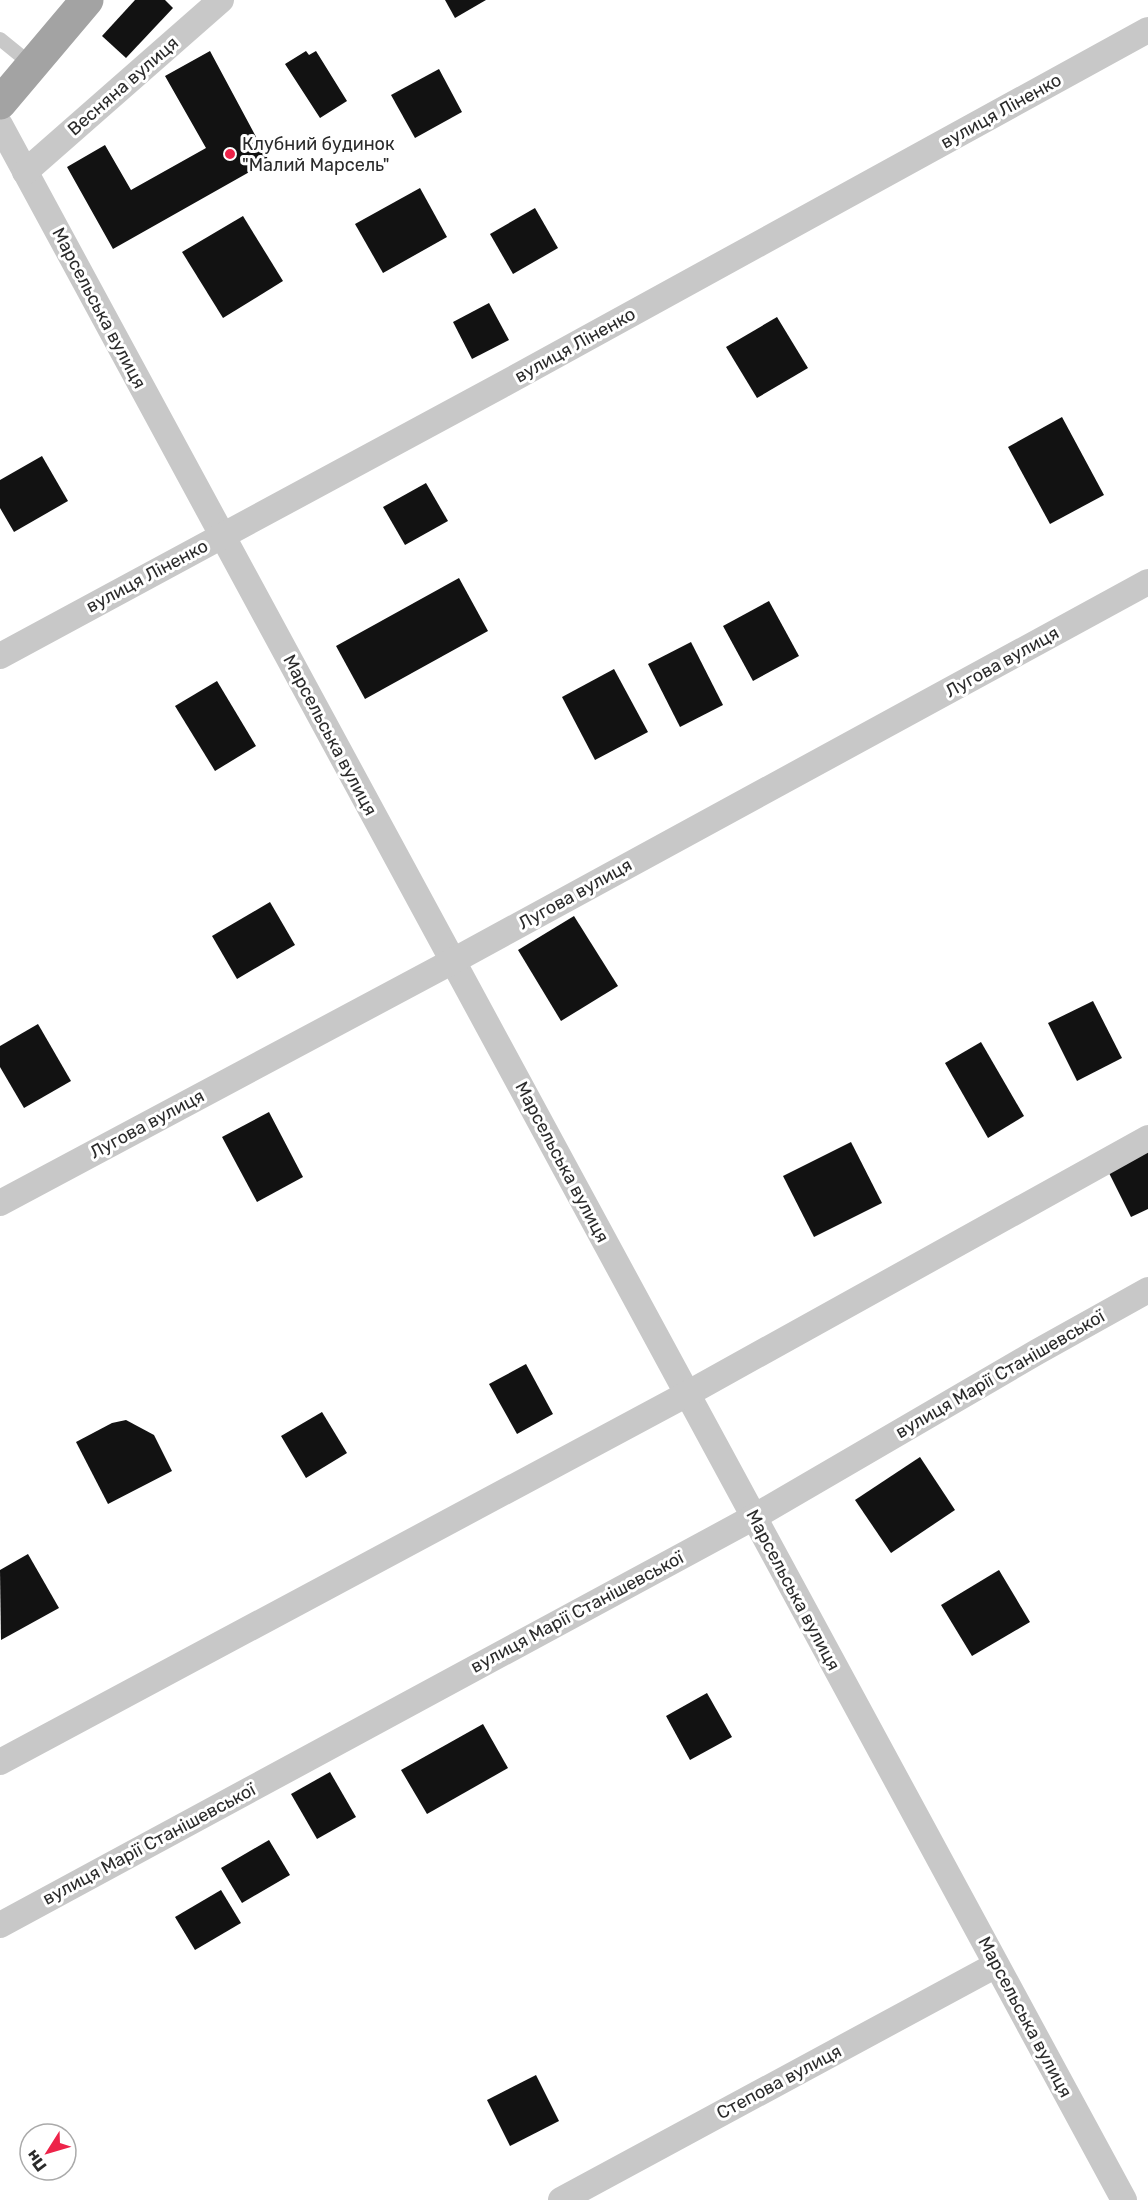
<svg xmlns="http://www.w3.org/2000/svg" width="1148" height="2200" viewBox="0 0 1148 2200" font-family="Rubik,sans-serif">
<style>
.building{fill:#121212}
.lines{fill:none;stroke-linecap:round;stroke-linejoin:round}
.service{stroke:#c8c8c8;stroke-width:14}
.minor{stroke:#c8c8c8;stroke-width:26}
.primary{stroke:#a3a3a3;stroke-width:33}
.poi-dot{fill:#ed2349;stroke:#fff;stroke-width:2}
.labels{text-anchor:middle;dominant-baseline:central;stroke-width:6;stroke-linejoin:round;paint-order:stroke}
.street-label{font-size:18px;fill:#2b2b2b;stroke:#fff}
.poi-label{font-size:18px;fill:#2b2b2b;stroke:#fff;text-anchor:start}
</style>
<rect width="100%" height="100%" fill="#fff"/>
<g class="building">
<polygon points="135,0 165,0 173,8 126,58 102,36"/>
<polygon points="445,0 486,0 455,18"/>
<polygon points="210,51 269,161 113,249 67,167 105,145 131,190 206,148 165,76"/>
<polygon points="306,51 309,55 316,51 347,101 320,118 285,64"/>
<polygon points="439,69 462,112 415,138 391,95"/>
<polygon points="420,188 447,237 383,273 355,224"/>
<polygon points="535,208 558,248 513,274 490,234"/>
<polygon points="243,216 283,281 223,318 182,252"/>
<polygon points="489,303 509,340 472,359 453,322"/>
<polygon points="777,317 808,368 757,398 726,347"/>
<polygon points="1062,417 1104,495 1050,524 1008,447"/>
<polygon points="42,456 68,501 14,532 0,508 0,480"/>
<polygon points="426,483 448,521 405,545 383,507"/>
<polygon points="459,578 488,631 365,699 336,646"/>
<polygon points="769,601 799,656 753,681 723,626"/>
<polygon points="691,642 723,705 680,727 648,664"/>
<polygon points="614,669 648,732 595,760 562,697"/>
<polygon points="217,681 256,746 215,771 175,706"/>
<polygon points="270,902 295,945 237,979 212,936"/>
<polygon points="574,916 618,986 561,1021 518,950"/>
<polygon points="1093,1001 1122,1058 1077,1081 1048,1023"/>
<polygon points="38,1024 71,1081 24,1108 0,1067 0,1046"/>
<polygon points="981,1042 1024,1116 988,1138 945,1063"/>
<polygon points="269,1112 303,1177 257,1202 222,1137"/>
<polygon points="851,1142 882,1203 814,1237 783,1176"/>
<polygon points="1148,1142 1148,1209 1131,1217 1104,1163"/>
<polygon points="526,1364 553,1414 517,1434 489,1384"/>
<polygon points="322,1412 347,1453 306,1478 281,1436"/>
<polygon points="126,1420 154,1435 172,1471 108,1504 76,1442 112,1423"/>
<polygon points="920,1457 955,1510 891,1553 855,1500"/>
<polygon points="28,1554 59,1608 1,1640 0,1570"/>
<polygon points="999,1570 1030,1622 972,1656 941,1605"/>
<polygon points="707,1693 732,1737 690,1760 666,1716"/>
<polygon points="483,1724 508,1768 427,1814 401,1770"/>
<polygon points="330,1772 356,1817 317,1839 291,1794"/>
<polygon points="269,1840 290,1875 242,1903 221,1868"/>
<polygon points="221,1890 241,1923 195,1950 175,1917"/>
<polygon points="536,2075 559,2121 510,2146 487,2100"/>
</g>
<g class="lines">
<polyline class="service" points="0,39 32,65"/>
<g class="minor">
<polyline points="0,125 1124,2200"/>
<polyline points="25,172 221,0"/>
<polyline points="0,656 500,386 1148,30"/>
<polyline points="0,1203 453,961 1148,582"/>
<polyline points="0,1762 687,1394 1148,1138"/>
<polyline points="0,1925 754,1517 1037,1352 1148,1290"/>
<polyline points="561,2200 996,1965"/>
</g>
<polyline class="primary" points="0,103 87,0"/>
</g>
<circle class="poi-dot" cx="230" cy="154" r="6"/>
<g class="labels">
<g class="street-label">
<text transform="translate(123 86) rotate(-41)">Весняна вулиця</text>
<text transform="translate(1001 111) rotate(-29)">вулиця Ліненко</text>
<text transform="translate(99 308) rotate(62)">Марсельська вулиця</text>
<text transform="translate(575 345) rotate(-29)">вулиця Ліненко</text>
<text transform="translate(147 576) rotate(-28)">вулиця Ліненко</text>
<text transform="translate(1002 662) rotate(-29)">Лугова вулиця</text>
<text transform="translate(330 735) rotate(62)">Марсельська вулиця</text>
<text transform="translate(575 894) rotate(-29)">Лугова вулиця</text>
<text transform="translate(147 1124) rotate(-28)">Лугова вулиця</text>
<text transform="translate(562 1162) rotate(62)">Марсельська вулиця</text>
<text transform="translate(1000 1374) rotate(-30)">вулиця Марії Станішевської</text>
<text transform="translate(793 1590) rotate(62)">Марсельська вулиця</text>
<text transform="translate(577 1612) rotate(-28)">вулиця Марії Станішевської</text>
<text transform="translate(149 1844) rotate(-28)">вулиця Марії Станішевської</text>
<text transform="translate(1025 2017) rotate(62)">Марсельська вулиця</text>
<text transform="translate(779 2082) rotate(-28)">Степова вулиця</text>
</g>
<g class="poi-label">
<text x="242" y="144">Клубний будинок<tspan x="242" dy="21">"Малий Марсель"</tspan></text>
</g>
</g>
<g transform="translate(48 2152) rotate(233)"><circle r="28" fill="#ffffff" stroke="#aaaaaa" stroke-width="1.5"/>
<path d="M0-4.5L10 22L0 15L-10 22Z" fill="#ed2349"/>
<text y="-9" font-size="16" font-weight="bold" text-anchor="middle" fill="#2b2b2b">Пн</text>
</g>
</svg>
